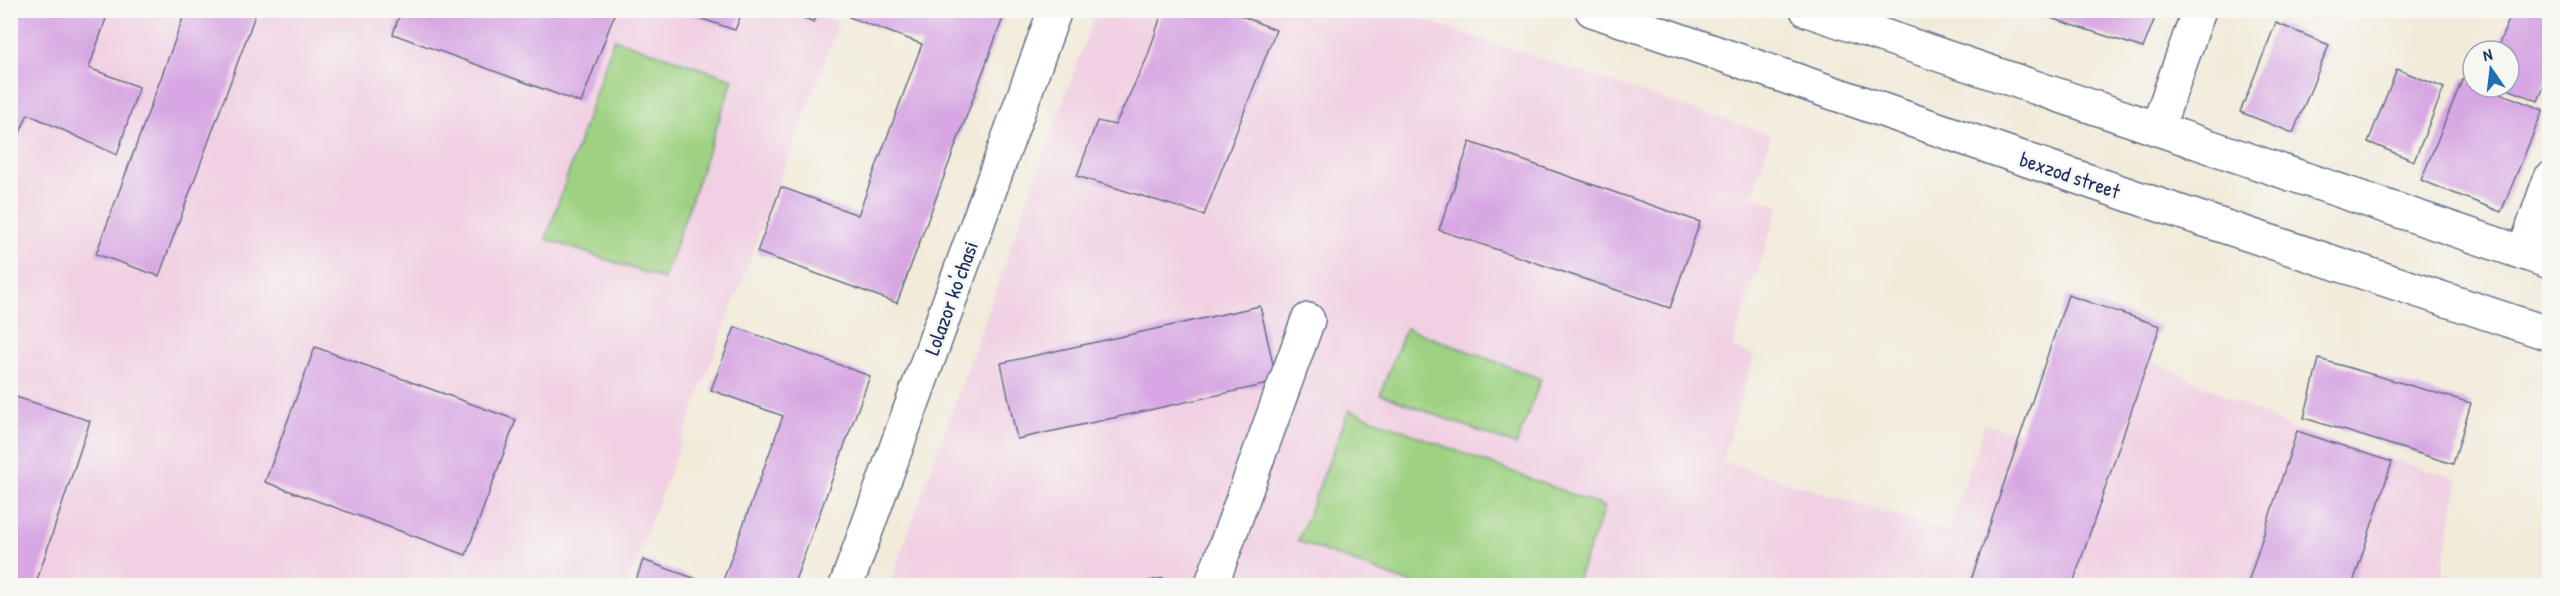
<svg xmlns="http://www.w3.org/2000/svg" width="2560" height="596" viewBox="0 0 2560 596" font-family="'Patrick Hand',sans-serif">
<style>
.built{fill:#f1d0e3}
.green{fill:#9ed282;stroke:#5c8070;stroke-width:1.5}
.building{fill:#d7a6e3}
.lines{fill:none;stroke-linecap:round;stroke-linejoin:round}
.minor-casing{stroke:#667189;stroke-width:36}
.minor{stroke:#fff;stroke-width:33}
.labels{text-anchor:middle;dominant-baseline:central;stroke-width:5;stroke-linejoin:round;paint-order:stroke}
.street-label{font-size:21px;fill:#1b2f5e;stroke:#f6f6f2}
</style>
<rect width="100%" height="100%" fill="#f6f6f2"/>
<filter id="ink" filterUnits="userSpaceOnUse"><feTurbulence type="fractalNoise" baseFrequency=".0167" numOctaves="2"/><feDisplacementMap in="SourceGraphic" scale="12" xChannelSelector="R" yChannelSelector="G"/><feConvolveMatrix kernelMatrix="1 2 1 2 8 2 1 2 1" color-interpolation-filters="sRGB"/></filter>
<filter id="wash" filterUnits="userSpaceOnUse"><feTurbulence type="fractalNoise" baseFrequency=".008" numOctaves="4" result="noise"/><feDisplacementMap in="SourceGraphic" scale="24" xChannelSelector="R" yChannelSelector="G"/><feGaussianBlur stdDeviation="1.35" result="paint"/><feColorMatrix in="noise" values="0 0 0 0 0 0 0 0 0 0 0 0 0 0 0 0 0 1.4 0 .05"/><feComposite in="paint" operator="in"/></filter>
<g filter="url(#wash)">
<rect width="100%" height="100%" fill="#f2ebda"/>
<g class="built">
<polygon points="784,10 813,22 817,15 839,23 627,585 11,585 10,11"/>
<polygon points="1096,10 1396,11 1771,135 1752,196 1779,206 1732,347 1754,356 1722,461 1948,532 1985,425 2021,432 2068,295 2160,326 2149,359 2297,431 2458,479 2442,573 2486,585 889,586"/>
</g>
<g class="green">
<polygon points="614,39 733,79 664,279 546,239"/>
<polygon points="1406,328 1541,379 1516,445 1380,394"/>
<polygon points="1349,410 1605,507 1575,585 1415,585 1298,541"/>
</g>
<g id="blocks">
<g class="building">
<polygon points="10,10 109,10 89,68 139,87 117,155 28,114 10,156"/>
<polygon points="186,10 257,10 159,276 96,254"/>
<polygon points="401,10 616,10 581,103 393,34"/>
<polygon points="676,10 743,10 735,30"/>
<polygon points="784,10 819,10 814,22"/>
<polygon points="851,10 1006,10 897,303 757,252 781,187 858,215 922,44 849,17"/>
<polygon points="1163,10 1227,10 1276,30 1204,215 1077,176 1097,121 1115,125 1147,58"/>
<polygon points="2026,10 2158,10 2143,48"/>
<polygon points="2513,10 2550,10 2550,72 2538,101 2503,87 2509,87 2509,51 2496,51"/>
<polygon points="2276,23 2329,45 2293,133 2240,112"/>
<polygon points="2397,69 2444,88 2414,161 2368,142"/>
<polygon points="2463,78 2473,82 2473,87 2485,87 2543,110 2501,212 2421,180"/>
<polygon points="1470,142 1700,222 1670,308 1439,230"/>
<polygon points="2068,295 2160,326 2072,586 1969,586"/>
<polygon points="1260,306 1277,382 1017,439 1001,363"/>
<polygon points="735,327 870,376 793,586 721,586 783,416 711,390"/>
<polygon points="315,347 516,420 466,555 265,482"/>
<polygon points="2319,359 2471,403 2453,464 2304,418"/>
<polygon points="10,395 90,421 35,586 10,586"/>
<polygon points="2297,431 2392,462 2352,586 2247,586"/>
<polygon points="643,560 713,585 712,586 634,586"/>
<polygon points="1163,578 1165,586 1132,586 1132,585"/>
</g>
</g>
</g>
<g filter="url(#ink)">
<use href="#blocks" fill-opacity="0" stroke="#667189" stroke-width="1.5"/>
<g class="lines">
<g class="minor-casing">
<g id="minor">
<polyline points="1592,10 2135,197 2550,334"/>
<polyline points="1807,10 2550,262"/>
<polyline points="2157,129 2199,10"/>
<polyline points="2524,253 2550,179"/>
<polyline points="846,586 1055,10"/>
<polyline points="1211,586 1308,320"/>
</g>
</g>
<use href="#minor" class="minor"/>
</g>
</g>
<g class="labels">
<g class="street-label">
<text transform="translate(2070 175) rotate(19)">bexzod street</text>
<text transform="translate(951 298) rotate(-70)">Lolazor ko'chasi</text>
</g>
</g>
<rect width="2560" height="596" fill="none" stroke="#f6f6f2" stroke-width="36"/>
<g transform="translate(2491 69) rotate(346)"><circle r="28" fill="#f6f6f2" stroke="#9ea6b7" stroke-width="1.5"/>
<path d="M0-4.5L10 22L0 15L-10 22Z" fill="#1f6fb2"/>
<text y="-9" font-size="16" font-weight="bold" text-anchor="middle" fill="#1b2f5e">N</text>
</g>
</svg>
